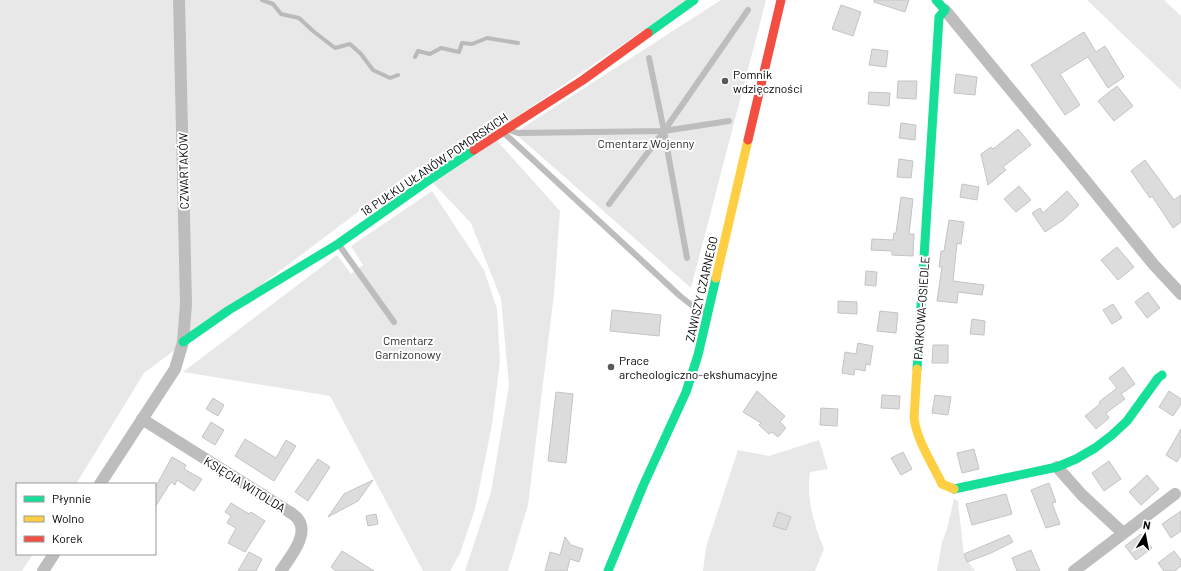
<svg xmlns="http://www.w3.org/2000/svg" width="1181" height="571" viewBox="0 0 1181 571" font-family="Barlow,sans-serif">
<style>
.green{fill:#e8e8e8}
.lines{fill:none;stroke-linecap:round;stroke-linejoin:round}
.stream{stroke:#bababa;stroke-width:4}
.building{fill:#dcdcdc;stroke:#c4c4c4}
.lane{stroke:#bdbdbd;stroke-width:6}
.street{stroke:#bdbdbd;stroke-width:12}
.fast{stroke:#16e098;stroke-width:9}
.slow{stroke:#ffcf43;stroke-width:9}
.jam{stroke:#f24e42;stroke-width:9}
.poi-dot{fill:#595959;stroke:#fff;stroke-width:1.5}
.labels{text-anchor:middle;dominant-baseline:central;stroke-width:4;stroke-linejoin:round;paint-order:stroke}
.poi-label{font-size:12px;fill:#000;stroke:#fff;text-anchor:start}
.park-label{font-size:12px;fill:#2d2d2d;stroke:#fff}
.street-label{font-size:12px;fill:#000;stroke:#fff}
</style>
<rect width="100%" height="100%" fill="#fff"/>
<g class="green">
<polygon points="0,0 688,0 491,134 560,211 554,294 528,505 508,571 465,571 491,492 509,385 501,299 471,223 418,167 144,373 76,484 17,484 17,554 33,554 22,571 0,571"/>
<polygon points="721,0 766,0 691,288 518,136 519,130"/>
<polygon points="1087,0 1164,0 1181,16 1181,90"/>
<polygon points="432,191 484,270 497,309 500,361 492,425 475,509 460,553 450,571 423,571 330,396 183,372 337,255 351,274 363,265 351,246"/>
<path d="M819,440l9,29 -18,3c-4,26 4,53 14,77l-9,22h-112l3,-24 32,-97 31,6z"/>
<polygon points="954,499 958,501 964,556 975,571 937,571 942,542 947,529"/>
</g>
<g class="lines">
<g class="stream">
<polyline points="262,0 273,4 281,14 299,18 313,31 335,48 350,44 361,54 373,70 390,78 398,75"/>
<polyline points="415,57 418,51 430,54 441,48 459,52 462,43 472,44 487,38 518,43"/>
</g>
</g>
<g class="building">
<polygon points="874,0 909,0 905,12 874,2"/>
<polygon points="841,5 861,12 853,36 832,29"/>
<polygon points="1084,32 1096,52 1105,46 1124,77 1108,88 1088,57 1060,74 1080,105 1065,115 1031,65"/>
<polygon points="872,49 888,51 886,67 869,65"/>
<polygon points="956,74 977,77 975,95 954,93"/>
<polygon points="898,81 917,81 916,99 897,98"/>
<polygon points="1117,86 1133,106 1114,121 1098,101"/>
<polygon points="869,92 890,93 889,106 868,104"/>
<polygon points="901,123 916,125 915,140 899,138"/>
<polygon points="1018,129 1031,145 1003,167 1006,170 988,185 981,154 991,147 993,149"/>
<polygon points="899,159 913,161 911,178 897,177"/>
<polygon points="1145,160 1174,200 1181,195 1181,222 1173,228 1152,196 1150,198 1131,171"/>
<polygon points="962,184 979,187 977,200 960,197"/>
<polygon points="1019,186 1031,200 1016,212 1004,199"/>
<polygon points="1067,191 1079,205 1063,220 1045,232 1032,213 1040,208 1043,213"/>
<polygon points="901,197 913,199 909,234 914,234 913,256 892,255 892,251 871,250 872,239 893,240 894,233 896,233"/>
<polygon points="949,220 964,222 961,244 957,243 953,281 984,285 982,295 958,292 957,303 937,301 942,267 939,267 941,251 944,251"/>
<polygon points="1117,247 1134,267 1118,280 1101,260"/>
<polygon points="866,271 877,272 876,286 865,285"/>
<polygon points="1148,292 1160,308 1147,318 1135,302"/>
<polygon points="838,301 857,302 857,314 838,313"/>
<polygon points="1113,304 1122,318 1112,324 1103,310"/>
<polygon points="612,310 661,315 659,336 610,331"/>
<polygon points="880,311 898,313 896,333 877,331"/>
<polygon points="972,319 985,321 984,335 970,334"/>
<polygon points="858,343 873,346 870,365 866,364 865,371 855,369 854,375 842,373 845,352 856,354"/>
<polygon points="933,345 948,345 948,363 932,363"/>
<polygon points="1123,367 1135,384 1121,394 1125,399 1106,413 1109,418 1096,429 1085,416 1100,404 1099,402 1117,388 1109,378"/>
<polygon points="757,391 785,416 780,422 786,428 778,437 772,432 769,434 759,425 761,423 743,412"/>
<polygon points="1169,391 1181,399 1181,404 1173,416 1159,407"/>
<polygon points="556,392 573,394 566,463 548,461"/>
<polygon points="882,395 900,396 899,409 881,408"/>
<polygon points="935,395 951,397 948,415 932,413"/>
<polygon points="213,398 224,405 218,416 206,409"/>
<polygon points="821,408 838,409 837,426 820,425"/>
<polygon points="211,422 224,430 215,445 202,437"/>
<polygon points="1181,429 1181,455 1177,462 1166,455"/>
<polygon points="245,439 276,458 286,440 296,446 274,481 235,456"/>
<polygon points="974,449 979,469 962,473 957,453"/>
<polygon points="903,452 912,469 901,475 891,458"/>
<polygon points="172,457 186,465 184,469 202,479 194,491 177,480 175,485 171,482 155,507 155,488"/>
<polygon points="318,459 330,467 308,501 295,492"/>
<polygon points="1109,461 1121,479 1104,491 1092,473"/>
<polygon points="1147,475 1159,489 1141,505 1129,492"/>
<polygon points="373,480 358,501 328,517 344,494"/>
<polygon points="1049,483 1056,502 1052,503 1060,524 1046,528 1031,490"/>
<polygon points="1006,494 1012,514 972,525 966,504"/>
<polygon points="231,503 249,514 251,512 265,521 245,552 228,543 236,528 227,523 231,516 225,512"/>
<polygon points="1181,511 1181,531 1171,538 1162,524"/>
<polygon points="778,512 791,517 786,530 773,526"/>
<polygon points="376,514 378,524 368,526 366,516"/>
<polygon points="1141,534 1152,548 1136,560 1125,546"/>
<polygon points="1009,535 1013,542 991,553 967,562 964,554"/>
<polygon points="565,537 571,545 583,549 579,562 570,559 567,571 545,571 550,552 560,555"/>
<polygon points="1031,550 1040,571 1017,571 1012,558"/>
<polygon points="342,551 355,559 374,571 336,571 331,567"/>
<polygon points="1174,551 1181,560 1181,566 1175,571 1164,571 1158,563"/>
<polygon points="249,552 262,559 256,571 238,571"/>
</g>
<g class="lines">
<g class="lane">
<polyline points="649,58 664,131 687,258"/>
<polyline points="509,130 518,133 664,131 729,121"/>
<polyline points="504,133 680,296 694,307 708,312"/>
<polyline points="609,204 664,131 748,10"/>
<polyline points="339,245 394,322"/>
</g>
<g class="street">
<polyline points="945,10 1081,175 1154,265 1181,294"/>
<path d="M142,419l146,92c3,2 8,5 10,8 12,16 -9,39 -17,52"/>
<polyline points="1057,467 1082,495 1123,533"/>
<polyline points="100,484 175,369 183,342 186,304 179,0"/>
<polyline points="43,571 54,554"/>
<polyline points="1074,571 1175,494"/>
</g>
<g class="fast">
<polyline points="648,33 694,0"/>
<polyline points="183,342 229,310 338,244 426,182 474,150"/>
<polyline points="917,369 939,17 945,10 936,0"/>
<polyline points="954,489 1057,467 1076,459 1095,448 1112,435 1127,421 1158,378 1162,375"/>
<polyline points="608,571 643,486 686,392 698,355 716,278"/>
</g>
<g class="slow">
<polyline points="716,278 748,140"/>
<path d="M917,369l-3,49c3,23 18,45 28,66l12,5"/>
</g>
<g class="jam">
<polyline points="748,140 781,0"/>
<polyline points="474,150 583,80 648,33"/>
</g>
</g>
<g class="poi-dot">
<circle cx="725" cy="81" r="4"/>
<circle cx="611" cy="367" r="4"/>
</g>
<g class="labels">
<g class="poi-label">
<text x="733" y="74">Pomnik<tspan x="733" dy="14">wdzięczności</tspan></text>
<text x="619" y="360">Prace<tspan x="619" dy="14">archeologiczno-ekshumacyjne</tspan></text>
</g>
<g class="park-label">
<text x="646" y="143">Cmentarz Wojenny</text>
<text x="408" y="340">Cmentarz<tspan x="408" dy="14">Garnizonowy</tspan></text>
</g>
<g class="street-label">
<text transform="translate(434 164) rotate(-34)">18 PUŁKU UŁANÓW POMORSKICH</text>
<text transform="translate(183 171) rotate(-91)">CZWARTAKÓW</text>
<text transform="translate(701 289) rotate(-77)">ZAWISZY CZARNEGO</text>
<text transform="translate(921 308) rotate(-86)">PARKOWA-OSIEDLE</text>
<text transform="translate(245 484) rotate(32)">KSIĘCIA WITOLDA</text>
</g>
</g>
<rect x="16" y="483" width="140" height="72" fill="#ffffff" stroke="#999999"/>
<rect x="24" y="496" width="20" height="6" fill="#16e098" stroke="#999999"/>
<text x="52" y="503" font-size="12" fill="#000000">Płynnie</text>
<rect x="24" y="516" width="20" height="6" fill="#ffcf43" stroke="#999999"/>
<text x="52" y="523" font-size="12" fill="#000000">Wolno</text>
<rect x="24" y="536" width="20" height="6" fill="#f24e42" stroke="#999999"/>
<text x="52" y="543" font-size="12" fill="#000000">Korek</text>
<g transform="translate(1145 535) rotate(10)" stroke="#ffffff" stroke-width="3" paint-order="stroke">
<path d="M0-3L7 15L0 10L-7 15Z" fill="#000000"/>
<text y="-6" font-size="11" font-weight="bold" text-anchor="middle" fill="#000000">N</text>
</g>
</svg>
